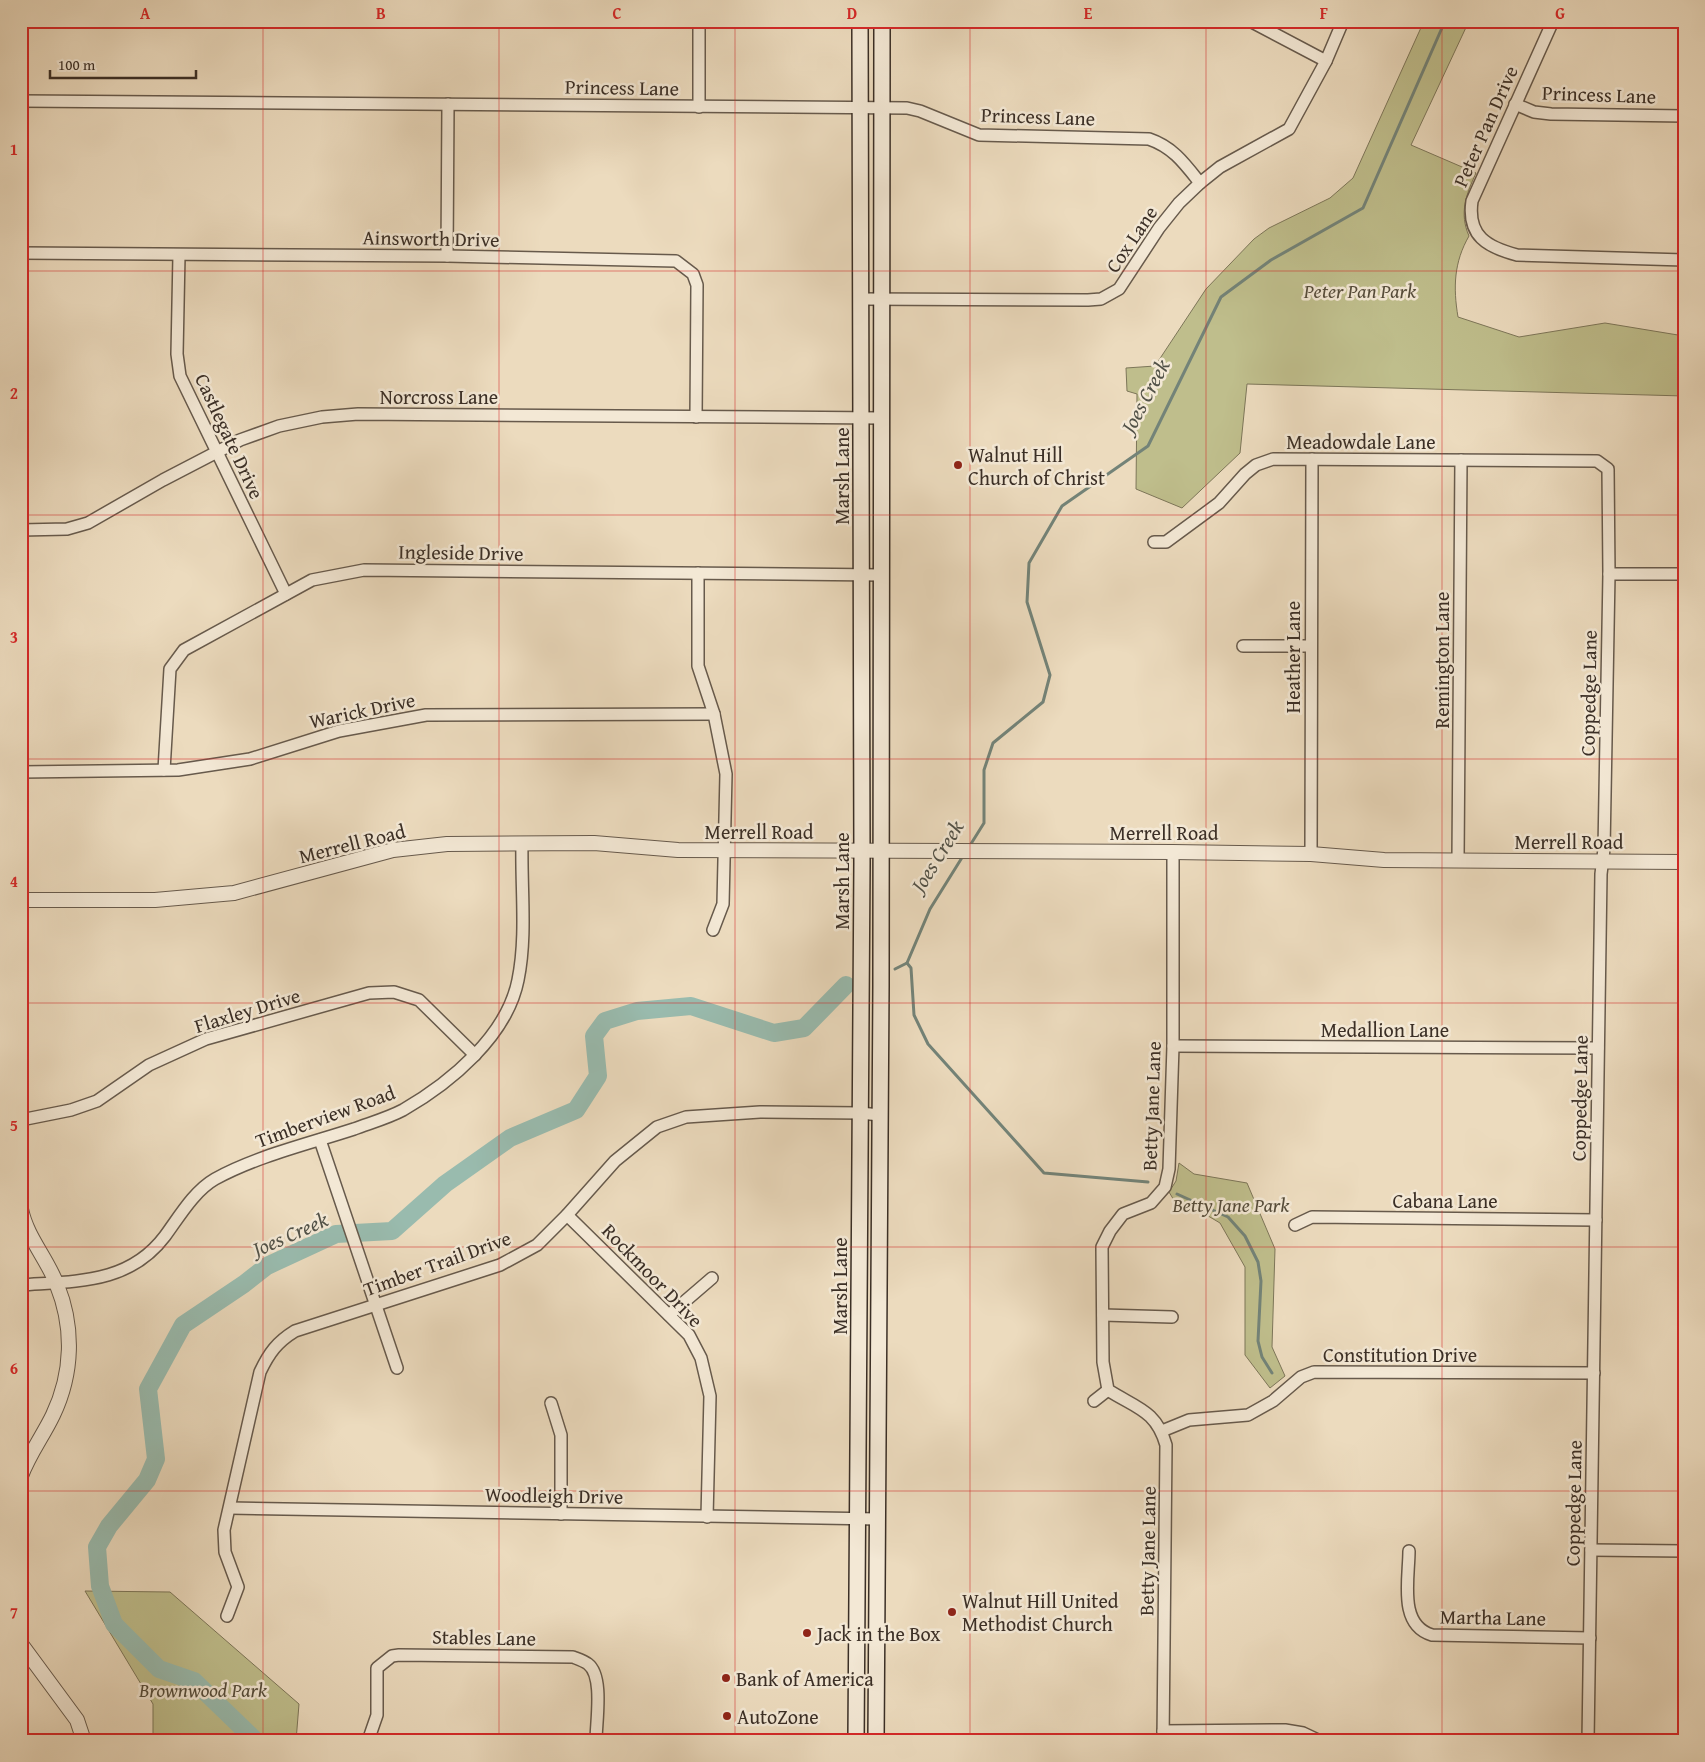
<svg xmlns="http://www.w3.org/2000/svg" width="1705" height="1762" viewBox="0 0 1705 1762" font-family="'Gentium Book Plus',serif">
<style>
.green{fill:#bfbe8c;stroke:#7d7659}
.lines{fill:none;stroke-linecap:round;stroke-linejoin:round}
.stream{stroke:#738378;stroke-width:3}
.river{stroke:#99bbae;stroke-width:18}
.minor-casing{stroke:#675a4c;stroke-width:14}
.tertiary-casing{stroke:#675a4c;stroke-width:16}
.secondary-casing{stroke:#3b2f26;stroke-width:18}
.minor{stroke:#f3e8d5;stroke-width:11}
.tertiary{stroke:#f3e8d5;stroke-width:14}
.secondary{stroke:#f3e8d5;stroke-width:15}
.grid{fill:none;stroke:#d62828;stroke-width:1;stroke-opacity:0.55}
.poi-dot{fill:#8f2418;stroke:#f3e8d5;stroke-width:2}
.labels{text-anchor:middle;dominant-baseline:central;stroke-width:5;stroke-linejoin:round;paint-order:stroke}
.street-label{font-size:20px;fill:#3b2f26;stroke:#f3e8d5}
.park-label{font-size:20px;font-style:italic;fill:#554c3a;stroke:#f3e8d5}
.poi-label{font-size:20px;fill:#3b2f26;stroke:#f3e8d5;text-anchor:start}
.water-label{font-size:21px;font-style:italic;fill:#525248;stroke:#f3e8d5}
.neatline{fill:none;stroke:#d62828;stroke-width:2}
.grid-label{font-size:16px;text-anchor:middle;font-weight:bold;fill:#d62828}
</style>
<rect width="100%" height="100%" fill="#ecdbbe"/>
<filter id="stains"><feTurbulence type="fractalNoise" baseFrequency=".004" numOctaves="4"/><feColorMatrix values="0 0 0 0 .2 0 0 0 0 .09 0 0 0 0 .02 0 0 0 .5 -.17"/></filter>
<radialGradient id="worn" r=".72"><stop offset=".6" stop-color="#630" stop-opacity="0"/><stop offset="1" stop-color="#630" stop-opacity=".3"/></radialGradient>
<g class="green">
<path d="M1424,21h45l-58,124 65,28c-10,22 -17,40 -7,63 -15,26 -16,51 -11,81l61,20 86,-14 79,13v60l-437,-12 -7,69 -58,55 -46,-19 1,-95 -10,-3 -1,-23 29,-2 51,-77 48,-50 15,-11 61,-30 23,-20z"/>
<polygon points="1179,1163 1194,1174 1247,1183 1275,1249 1272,1347 1285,1376 1270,1388 1245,1355 1245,1267 1220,1223 1198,1210 1175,1202 1169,1192 1176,1181"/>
<polygon points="85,1591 170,1592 299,1704 296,1741 153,1741 153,1704"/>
</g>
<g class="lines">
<g class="stream">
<polyline points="969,847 984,823 984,770 993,743 1043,702 1050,675 1027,602 1029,563 1062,506 1148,446 1221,297 1271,260 1363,208 1445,21"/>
<polyline points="907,963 911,968 914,1015 928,1044 1044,1173 1148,1182"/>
<polyline points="895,969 907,963 930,909 963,856"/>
<polyline points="1177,1194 1228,1217 1245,1236 1258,1262 1261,1281 1258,1341 1262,1357 1272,1373"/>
</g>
<polyline class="river" points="256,1741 194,1681 159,1669 114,1624 100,1586 97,1547 109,1526 147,1480 156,1459 148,1389 183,1325 244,1284 267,1266 336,1234 392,1231 445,1184 510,1138 576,1110 598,1076 594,1036 605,1021 637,1011 691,1006 774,1033 804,1028 846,985"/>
<g class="minor-casing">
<g id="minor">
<polyline points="699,21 699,107"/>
<polyline points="1250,21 1326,61"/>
<path d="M1553,21l-81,180c-5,35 15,46 45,54l167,5"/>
<path d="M21,101l886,7 13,3 59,24 170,4c24,8 36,25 51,44"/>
<polyline points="1515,104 1534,112 1551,114 1684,116"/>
<polyline points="21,253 447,256 676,261 693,274 697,285 696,417"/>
<polyline points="179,255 177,354 180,376 286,594"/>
<polyline points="447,256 448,104"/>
<polyline points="860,299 1088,300 1101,299 1119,289 1159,228 1179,203 1200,183 1220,167 1289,129 1326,61 1343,21"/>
<polyline points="21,530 67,529 88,523 163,480 240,440 279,426 322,417 358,414 881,418"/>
<polyline points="1154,542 1166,542 1219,503 1245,474 1256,465 1273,459 1597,461 1608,469 1609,574 1604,849 1601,874 1588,1741"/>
<polyline points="698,573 698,666 714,714 726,774 723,904 713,930"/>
<polyline points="1609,574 1684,574"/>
<polyline points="1243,646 1311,646"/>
<polyline points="164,770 170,669 184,650 312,580 364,570 881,575"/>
<polyline points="21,772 178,770 250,759 339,731 426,715 714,714"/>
<polyline points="1311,854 1312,459"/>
<polyline points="1458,860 1461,460"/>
<polyline points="1173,1046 1598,1048"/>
<polyline points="21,1120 71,1110 97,1101 149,1065 206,1039 369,993 394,992 419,1000 475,1055"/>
<polyline points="320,1140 397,1368"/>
<polyline points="567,1215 689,1335 701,1358 710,1396 707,1517"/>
<polyline points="1295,1225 1312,1217 1596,1220"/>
<path d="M21,1285c55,-4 108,-1 144,-49 14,-19 29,-45 50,-57 42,-23 93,-35 139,-50 16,-6 34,-11 49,-19 47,-27 104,-74 115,-130 9,-44 3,-91 4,-136"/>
<polyline points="669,1315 712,1278"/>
<polyline points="1103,1315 1172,1317"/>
<polyline points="1094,1401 1108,1390"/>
<polyline points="551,1403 561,1435 561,1514"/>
<polyline points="1162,1431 1189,1420 1248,1415 1273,1401 1301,1377 1314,1372 1594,1373"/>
<polyline points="230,1508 878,1519"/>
<polyline points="1591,1550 1684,1551"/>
<path d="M1409,1551c0,28 -11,74 23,84l158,3"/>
<path d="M227,1616l11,-29 -13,-35 -1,-22 36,-158c9,-19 17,-30 35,-41l205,-66 37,-20 30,-30 48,-54 42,-34 29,-10 74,-5 100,1 20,2"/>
<polyline points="1163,1731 1285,1730 1303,1733 1320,1741"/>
<path d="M368,1741l9,-26v-47l15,-12 7,-1 174,2c5,2 11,4 15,7 16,12 8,58 8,77"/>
<path d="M1163,1741l3,-296c-10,-35 -30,-37 -58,-55l-5,-28 -1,-115 8,-16 13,-17 28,-11 14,-16 4,-18 4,-123v-194"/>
</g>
</g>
<g class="tertiary-casing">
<g id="tertiary">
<polyline points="21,900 155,900 234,893 393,850 447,844 594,843 678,850 1173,852 1311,854 1384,860 1684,862"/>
<path d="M21,1209c6,29 26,49 36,76 17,42 16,88 -4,130 -10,21 -24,39 -32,61"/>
<polyline points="21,1644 77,1720 84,1741"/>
</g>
</g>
<g class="secondary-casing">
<g id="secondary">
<polyline points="856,1741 862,863 860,21"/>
<polyline points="876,1741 881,986 882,21"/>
</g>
</g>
<use href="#minor" class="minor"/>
<use href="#tertiary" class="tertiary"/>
<use href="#secondary" class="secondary"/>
</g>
<path class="grid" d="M263,21v1720M499,21v1720M735,21v1720M970,21v1720M1206,21v1720M1442,21v1720M21,271h1663M21,515h1663M21,759h1663M21,1003h1663M21,1247h1663M21,1491h1663"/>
<g class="poi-dot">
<circle cx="958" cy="465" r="5"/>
<circle cx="952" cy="1612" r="5"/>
<circle cx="807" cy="1633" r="5"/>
<circle cx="726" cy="1678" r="5"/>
<circle cx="727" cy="1716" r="5"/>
</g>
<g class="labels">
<g class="street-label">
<text transform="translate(622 87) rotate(1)">Princess Lane</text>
<text transform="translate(1599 94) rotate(2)">Princess Lane</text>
<text transform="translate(1038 116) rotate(2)">Princess Lane</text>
<text transform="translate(1485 126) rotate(-66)">Peter Pan Drive</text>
<text transform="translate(431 238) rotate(1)">Ainsworth Drive</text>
<text transform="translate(1131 239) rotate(-56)">Cox Lane</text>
<text x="439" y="396">Norcross Lane</text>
<text transform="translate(230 436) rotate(65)">Castlegate Drive</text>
<text x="1361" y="441">Meadowdale Lane</text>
<text transform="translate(841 476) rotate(-90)">Marsh Lane</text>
<text transform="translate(461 552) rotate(1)">Ingleside Drive</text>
<text transform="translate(1292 657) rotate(-90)">Heather Lane</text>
<text transform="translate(1441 660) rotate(-90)">Remington Lane</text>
<text transform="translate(1588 693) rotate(-89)">Coppedge Lane</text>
<text transform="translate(362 710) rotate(-12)">Warick Drive</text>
<text x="759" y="831">Merrell Road</text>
<text x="1164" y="832">Merrell Road</text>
<text x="1569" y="841">Merrell Road</text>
<text transform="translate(352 843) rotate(-14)">Merrell Road</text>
<text transform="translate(841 881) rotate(-90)">Marsh Lane</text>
<text transform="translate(247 1010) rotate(-17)">Flaxley Drive</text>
<text x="1385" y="1029">Medallion Lane</text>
<text transform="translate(1579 1098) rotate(-89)">Coppedge Lane</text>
<text transform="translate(1151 1106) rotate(-88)">Betty Jane Lane</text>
<text transform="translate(325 1116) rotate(-20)">Timberview Road</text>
<text x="1445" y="1200">Cabana Lane</text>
<text transform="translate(437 1263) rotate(-20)">Timber Trail Drive</text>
<text transform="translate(653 1275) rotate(46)">Rockmoor Drive</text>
<text transform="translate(839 1286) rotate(-90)">Marsh Lane</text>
<text x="1400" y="1354">Constitution Drive</text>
<text transform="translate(554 1495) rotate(1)">Woodleigh Drive</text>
<text transform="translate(1573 1503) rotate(-89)">Coppedge Lane</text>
<text transform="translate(1147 1551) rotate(-89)">Betty Jane Lane</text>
<text transform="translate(1493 1617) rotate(1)">Martha Lane</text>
<text transform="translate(484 1637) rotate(1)">Stables Lane</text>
</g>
<g class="park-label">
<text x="1360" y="290">Peter Pan Park</text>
<text x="1231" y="1204">Betty Jane Park</text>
<text x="203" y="1689">Brownwood Park</text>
</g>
<g class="poi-label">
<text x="968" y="454">Walnut Hill<tspan x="968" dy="23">Church of Christ</tspan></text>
<text x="962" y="1600">Walnut Hill United<tspan x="962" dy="23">Methodist Church</tspan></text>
<text x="817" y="1633">Jack in the Box</text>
<text x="736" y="1678">Bank of America</text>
<text x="737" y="1716">AutoZone</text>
</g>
<g class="water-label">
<text transform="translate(1145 396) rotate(-62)">Joes Creek</text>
<text transform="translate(937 856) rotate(-58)">Joes Creek</text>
<text transform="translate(290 1234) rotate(-24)">Joes Creek</text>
</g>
</g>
<rect width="1705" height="1762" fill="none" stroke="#ecdbbe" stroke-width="55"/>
<path d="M50 70v8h146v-8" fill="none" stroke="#3b2f26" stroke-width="2.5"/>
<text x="58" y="70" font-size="15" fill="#3b2f26" stroke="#f3e8d5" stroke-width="4" paint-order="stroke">100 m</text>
<rect x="28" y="28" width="1650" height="1706" class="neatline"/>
<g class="grid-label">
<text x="145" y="19">A</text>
<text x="381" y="19">B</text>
<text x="617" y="19">C</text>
<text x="852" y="19">D</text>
<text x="1088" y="19">E</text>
<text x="1324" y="19">F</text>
<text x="1560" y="19">G</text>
<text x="14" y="155">1</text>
<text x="14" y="399">2</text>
<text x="14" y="643">3</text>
<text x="14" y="887">4</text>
<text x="14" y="1131">5</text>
<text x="14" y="1374">6</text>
<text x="14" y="1618">7</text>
</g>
<rect width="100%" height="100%" filter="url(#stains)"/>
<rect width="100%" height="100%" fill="url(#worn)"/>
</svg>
